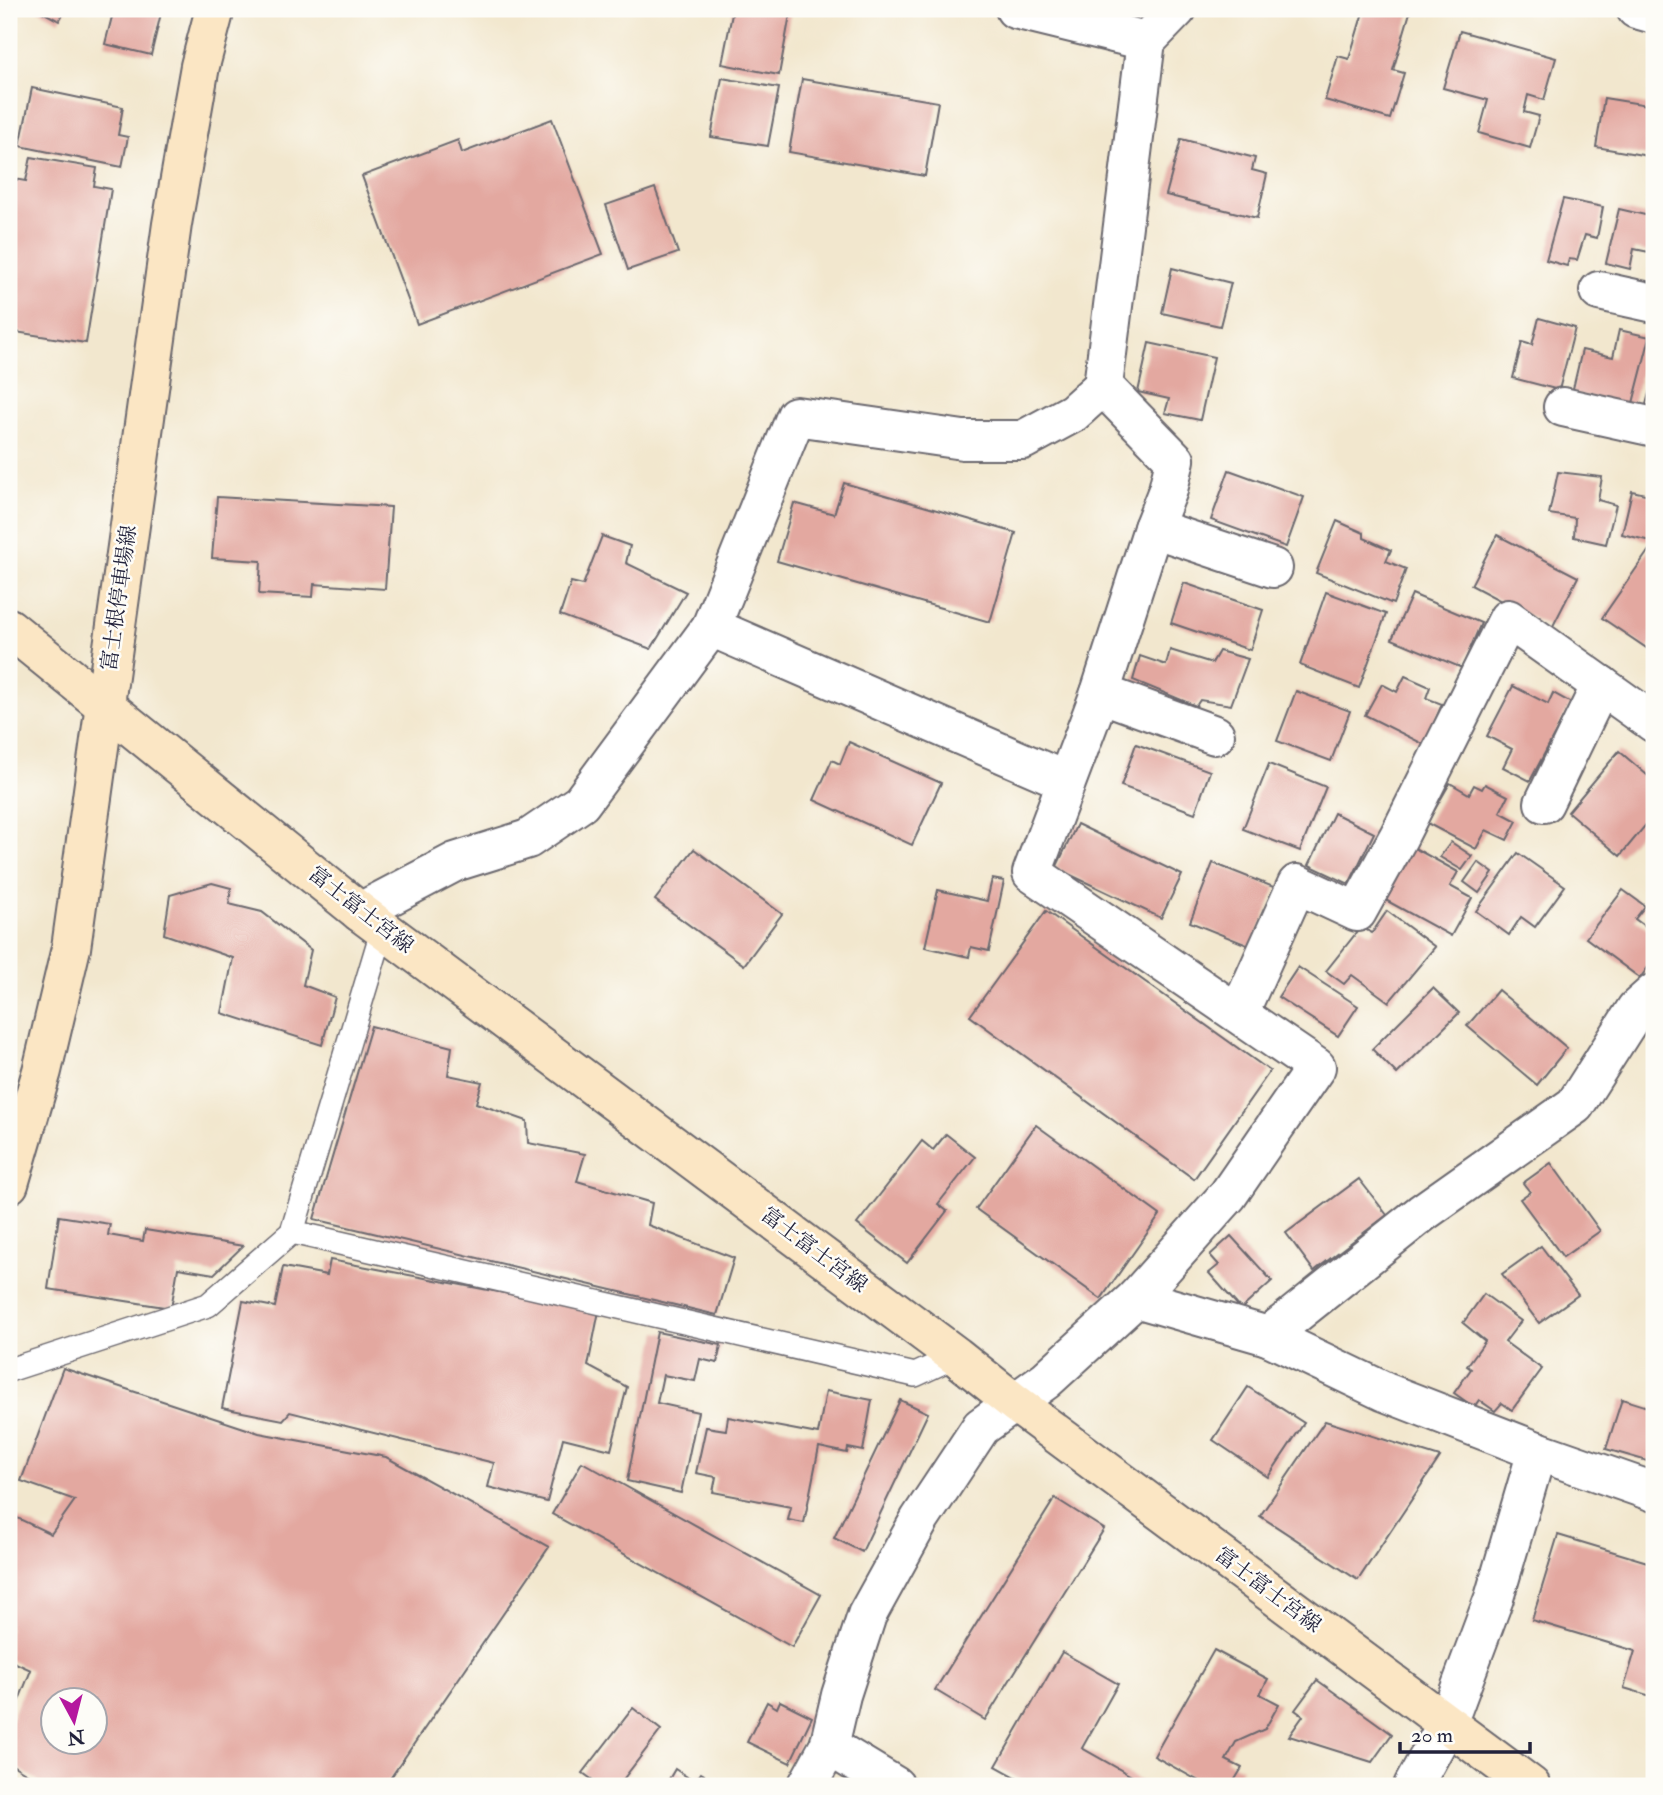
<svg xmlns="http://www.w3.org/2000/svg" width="1663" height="1795" viewBox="0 0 1663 1795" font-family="'IM FELL Double Pica','Noto Serif JP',serif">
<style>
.building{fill:#e3a8a0;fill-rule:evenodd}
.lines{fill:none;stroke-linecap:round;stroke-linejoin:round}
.lane-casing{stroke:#6b676e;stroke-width:26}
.street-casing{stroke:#6b676e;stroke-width:42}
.secondary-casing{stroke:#6b676e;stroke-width:42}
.lane{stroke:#fff;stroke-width:23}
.street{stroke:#fff;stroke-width:38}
.secondary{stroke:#fbe6c4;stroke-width:38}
.labels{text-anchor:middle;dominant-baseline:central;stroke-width:5;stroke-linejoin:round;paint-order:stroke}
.street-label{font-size:21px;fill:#22223b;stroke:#fdfcf7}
</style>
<rect width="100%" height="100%" fill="#fdfcf7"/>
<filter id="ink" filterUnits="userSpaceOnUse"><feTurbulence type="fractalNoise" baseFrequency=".0143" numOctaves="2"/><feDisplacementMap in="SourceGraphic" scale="14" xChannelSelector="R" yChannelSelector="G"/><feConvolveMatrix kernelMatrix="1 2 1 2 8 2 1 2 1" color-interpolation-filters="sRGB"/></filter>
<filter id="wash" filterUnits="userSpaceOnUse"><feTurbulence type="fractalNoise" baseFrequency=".00686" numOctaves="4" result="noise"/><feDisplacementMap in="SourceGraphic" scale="28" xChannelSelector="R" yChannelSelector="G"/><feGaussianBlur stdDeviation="1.57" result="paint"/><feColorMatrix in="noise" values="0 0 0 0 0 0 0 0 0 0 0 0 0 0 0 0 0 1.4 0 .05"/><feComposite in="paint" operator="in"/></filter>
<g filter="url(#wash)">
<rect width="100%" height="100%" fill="#f2e7ce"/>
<g id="blocks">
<g class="building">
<polygon points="37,9 66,9 59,21"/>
<polygon points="114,9 162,9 151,55 105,44"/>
<polygon points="733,9 791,9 779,75 722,64"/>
<polygon points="1364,9 1411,9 1393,70 1404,73 1390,119 1325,100 1338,56 1349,59"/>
<polygon points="1460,31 1556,58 1544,100 1528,95 1524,112 1539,116 1530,148 1479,133 1488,100 1443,88"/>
<polygon points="722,78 779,88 768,146 711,137"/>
<polygon points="802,79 938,102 925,176 789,152"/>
<polygon points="32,88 123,107 118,135 128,137 122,167 20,146"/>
<polygon points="1604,98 1654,106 1654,157 1596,147"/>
<polygon points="552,119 603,254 417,324 362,176 458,140 462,153"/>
<polygon points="1181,139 1255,158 1252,170 1267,174 1257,218 1166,195"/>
<polygon points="31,157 97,168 94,186 111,189 86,343 9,331 9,178 26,181"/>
<polygon points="655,188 678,253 628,270 606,205"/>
<polygon points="1563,199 1603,207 1597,238 1585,235 1577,260 1569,259 1567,266 1546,260"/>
<polygon points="1619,209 1654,217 1654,253 1634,249 1630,269 1606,263"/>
<polygon points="1172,268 1231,283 1220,326 1162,313"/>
<polygon points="1539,318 1575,328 1559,390 1513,378 1522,342 1532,345"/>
<polygon points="1619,330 1650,337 1632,407 1572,393 1582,350 1613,357"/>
<polygon points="1149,343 1214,357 1200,420 1165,413 1169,399 1138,392"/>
<polygon points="1653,379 1654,379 1654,411 1645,408"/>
<polygon points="1229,470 1304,497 1286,547 1211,520"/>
<polygon points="1558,472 1602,477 1598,500 1616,505 1606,544 1574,537 1575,518 1549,514"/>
<polygon points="844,483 1016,533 990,622 777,561 794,503 834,514"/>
<polygon points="1632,491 1654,496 1654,542 1622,534"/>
<polygon points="217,497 391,507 385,589 314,584 313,597 259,594 261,561 212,558"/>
<polygon points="1337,521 1364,533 1364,538 1391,550 1386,561 1406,569 1393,604 1316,573"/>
<polygon points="1497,535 1578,577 1552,628 1471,585"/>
<polygon points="602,536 630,546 626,563 686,592 651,649 560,615 571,582 583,585"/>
<polygon points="1649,550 1654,553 1654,640 1648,649 1602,618"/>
<polygon points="1184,583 1263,610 1250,650 1171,623"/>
<polygon points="1326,592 1386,614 1359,688 1300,665"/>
<polygon points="1412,594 1481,623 1462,668 1392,639"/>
<polygon points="1170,650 1212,663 1219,651 1248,659 1231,705 1200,700 1196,706 1133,680 1140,656 1166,665"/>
<polygon points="1405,676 1430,687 1426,698 1442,704 1425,745 1365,715 1382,684 1397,692"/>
<polygon points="1513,686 1548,704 1553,693 1571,703 1530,781 1503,767 1512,749 1487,736"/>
<polygon points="1296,691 1350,711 1331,761 1277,741"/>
<polygon points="849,742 941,783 912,845 814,800 832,760 840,764"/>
<polygon points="1136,744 1210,771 1195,813 1121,786"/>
<polygon points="1619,751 1654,781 1654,815 1620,856 1568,812"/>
<polygon points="1269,764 1326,787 1300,851 1243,829"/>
<polygon points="1450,783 1469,794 1474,785 1482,789 1485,784 1508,796 1500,812 1517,821 1507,840 1486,830 1476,849 1427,823"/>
<polygon points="1334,813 1374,833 1349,884 1309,865"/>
<polygon points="1077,824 1182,875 1161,918 1056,868"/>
<polygon points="1451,842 1472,856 1462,870 1440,857"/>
<polygon points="1409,845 1458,872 1450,886 1472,898 1451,936 1380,897"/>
<polygon points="694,849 782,914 744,965 655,900"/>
<polygon points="1518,853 1565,886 1535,927 1521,917 1509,935 1476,911"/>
<polygon points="1478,862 1493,873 1479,893 1464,882"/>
<polygon points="1213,863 1276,888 1252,947 1190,922"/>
<polygon points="992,879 1004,881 989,951 971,947 969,957 925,947 938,890 987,901"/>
<polygon points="212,883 231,888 229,904 262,912 311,950 303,985 335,997 322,1045 222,1013 233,958 164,934 170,895"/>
<polygon points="1623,890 1645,906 1635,919 1654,933 1654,959 1640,978 1586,938"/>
<polygon points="1046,911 1270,1071 1194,1179 970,1016"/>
<polygon points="1387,911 1435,947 1389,1002 1352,975 1344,984 1326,971 1361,927 1372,933"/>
<polygon points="1298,967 1358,1006 1338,1036 1278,997"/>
<polygon points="1433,988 1459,1013 1397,1074 1372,1049"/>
<polygon points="1498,990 1567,1048 1537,1085 1467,1026"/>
<polygon points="371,1026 452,1047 448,1075 482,1082 476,1103 527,1121 528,1143 585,1154 577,1181 652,1203 648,1225 734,1258 717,1315 314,1219"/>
<polygon points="1036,1125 1160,1215 1101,1299 976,1209"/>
<polygon points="946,1134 975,1157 938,1204 947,1211 907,1263 857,1224 922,1141 933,1150"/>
<polygon points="1551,1163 1600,1231 1563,1257 1520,1199 1530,1192 1523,1183"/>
<polygon points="1359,1179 1387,1215 1314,1271 1286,1233"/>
<polygon points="59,1216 110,1224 108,1235 143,1241 145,1230 243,1246 214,1274 178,1268 171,1308 48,1289"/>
<polygon points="1231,1236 1272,1281 1241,1309 1209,1273 1219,1265 1210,1255"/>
<polygon points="1541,1246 1578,1295 1539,1323 1502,1274"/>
<polygon points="330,1260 599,1311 588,1366 627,1387 611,1450 563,1438 547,1502 488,1487 494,1463 290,1412 283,1420 222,1408 243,1301 275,1307 283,1267 327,1275"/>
<polygon points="1484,1294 1521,1321 1505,1342 1542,1369 1512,1410 1502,1403 1495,1411 1479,1400 1474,1407 1454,1393 1471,1369 1467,1366 1485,1341 1463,1323"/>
<polygon points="657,1332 721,1345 717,1363 700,1359 695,1381 663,1375 657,1403 698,1412 681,1493 627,1481"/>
<path d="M63,1368l196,65 127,24 163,90 -164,239h-338l-38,-23v-38l22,-55 -22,-10v-146l42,20 24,-34 -54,-19zM52,1700h42v42h-42z"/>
<polygon points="1248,1387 1304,1423 1268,1477 1213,1440"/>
<polygon points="826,1391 872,1400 863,1451 848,1448 847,1453 819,1447 804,1523 788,1520 791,1507 713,1492 716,1477 696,1473 706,1427 726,1430 728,1417 818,1434"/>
<polygon points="1622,1399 1654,1409 1654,1463 1606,1449"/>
<polygon points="900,1400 928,1413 862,1552 834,1538"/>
<polygon points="1325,1421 1440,1457 1358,1580 1260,1516"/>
<polygon points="582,1462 821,1595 792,1647 552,1514"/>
<polygon points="1055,1498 1104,1529 985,1720 935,1690"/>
<polygon points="1558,1535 1654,1564 1654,1697 1624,1688 1635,1651 1532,1620"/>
<polygon points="1214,1650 1268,1679 1260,1694 1279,1704 1265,1729 1236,1742 1226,1760 1242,1768 1231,1786 1208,1786 1154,1756"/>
<polygon points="1062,1652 1118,1684 1082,1748 1149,1786 1032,1786 996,1766"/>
<polygon points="1317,1680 1392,1734 1372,1762 1289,1736 1303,1716 1295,1710"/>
<polygon points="780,1701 812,1717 790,1763 747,1742 767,1702 777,1708"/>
<polygon points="633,1708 661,1730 618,1786 601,1786 583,1773"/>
<polygon points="675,1769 695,1782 701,1773 723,1786 665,1786"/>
</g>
</g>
</g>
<g filter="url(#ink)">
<use href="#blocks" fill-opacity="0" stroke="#6b676e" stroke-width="2"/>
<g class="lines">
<g class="lane-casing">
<g id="lane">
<polyline points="292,1232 383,928"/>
<polyline points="9,1370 208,1305 292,1232 915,1375 956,1356"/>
</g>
</g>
<g class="street-casing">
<g id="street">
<polyline points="1015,9 1146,41"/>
<polyline points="1636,9 1654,14"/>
<polyline points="1599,291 1654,303"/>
<polyline points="1103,386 1175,460 1168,490 1153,528 1100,693 1032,873 1316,1067 1228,1195 1136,1298"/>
<polyline points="1563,407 1654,427"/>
<polyline points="1153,528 1273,568"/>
<polyline points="711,627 1066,781"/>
<polyline points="1100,693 1215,735"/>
<polyline points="1544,803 1601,685"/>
<polyline points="360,912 455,862 528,839 581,803 711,627 796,416 963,440 1023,440 1073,413 1103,386 1146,41 1177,9"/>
<polyline points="1239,1013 1297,884 1357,912 1399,836 1508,619 1654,723"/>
<polyline points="1268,1336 1385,1392 1537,1451 1654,1492"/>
<polyline points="829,1746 895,1786"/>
<polyline points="807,1786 829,1746 841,1695 867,1615 920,1519 981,1427 1046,1380 1136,1298 1268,1336 1422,1213 1575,1105 1636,1009 1654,993"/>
<polyline points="1413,1786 1447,1724 1494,1598 1537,1451"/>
</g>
</g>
<g class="secondary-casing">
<g id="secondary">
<polyline points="9,628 360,912 956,1356 1015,1403 1531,1786"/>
<polyline points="9,1184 42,1071 71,948 172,224 200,66 215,9"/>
</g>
</g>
<use href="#lane" class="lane"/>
<use href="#street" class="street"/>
<use href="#secondary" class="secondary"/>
</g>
</g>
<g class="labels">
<g class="street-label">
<text transform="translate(119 598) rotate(-82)">富士根停車場線</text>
<text transform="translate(361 910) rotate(38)">富士富士宮線</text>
<text transform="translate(814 1250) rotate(37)">富士富士宮線</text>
<text transform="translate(1268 1590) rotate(37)">富士富士宮線</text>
</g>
</g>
<rect width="1663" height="1795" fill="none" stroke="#fdfcf7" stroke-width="35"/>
<g transform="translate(74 1721) rotate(173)"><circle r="33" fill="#fdfcf7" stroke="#a5a5ac" stroke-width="2"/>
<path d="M0-5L12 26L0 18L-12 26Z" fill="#b5179e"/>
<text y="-10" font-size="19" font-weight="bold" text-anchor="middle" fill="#22223b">N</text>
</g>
<path d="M1400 1742v10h130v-10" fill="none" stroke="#22223b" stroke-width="3.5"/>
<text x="1411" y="1742" font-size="21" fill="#22223b" stroke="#fdfcf7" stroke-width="5" paint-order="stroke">20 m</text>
</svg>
